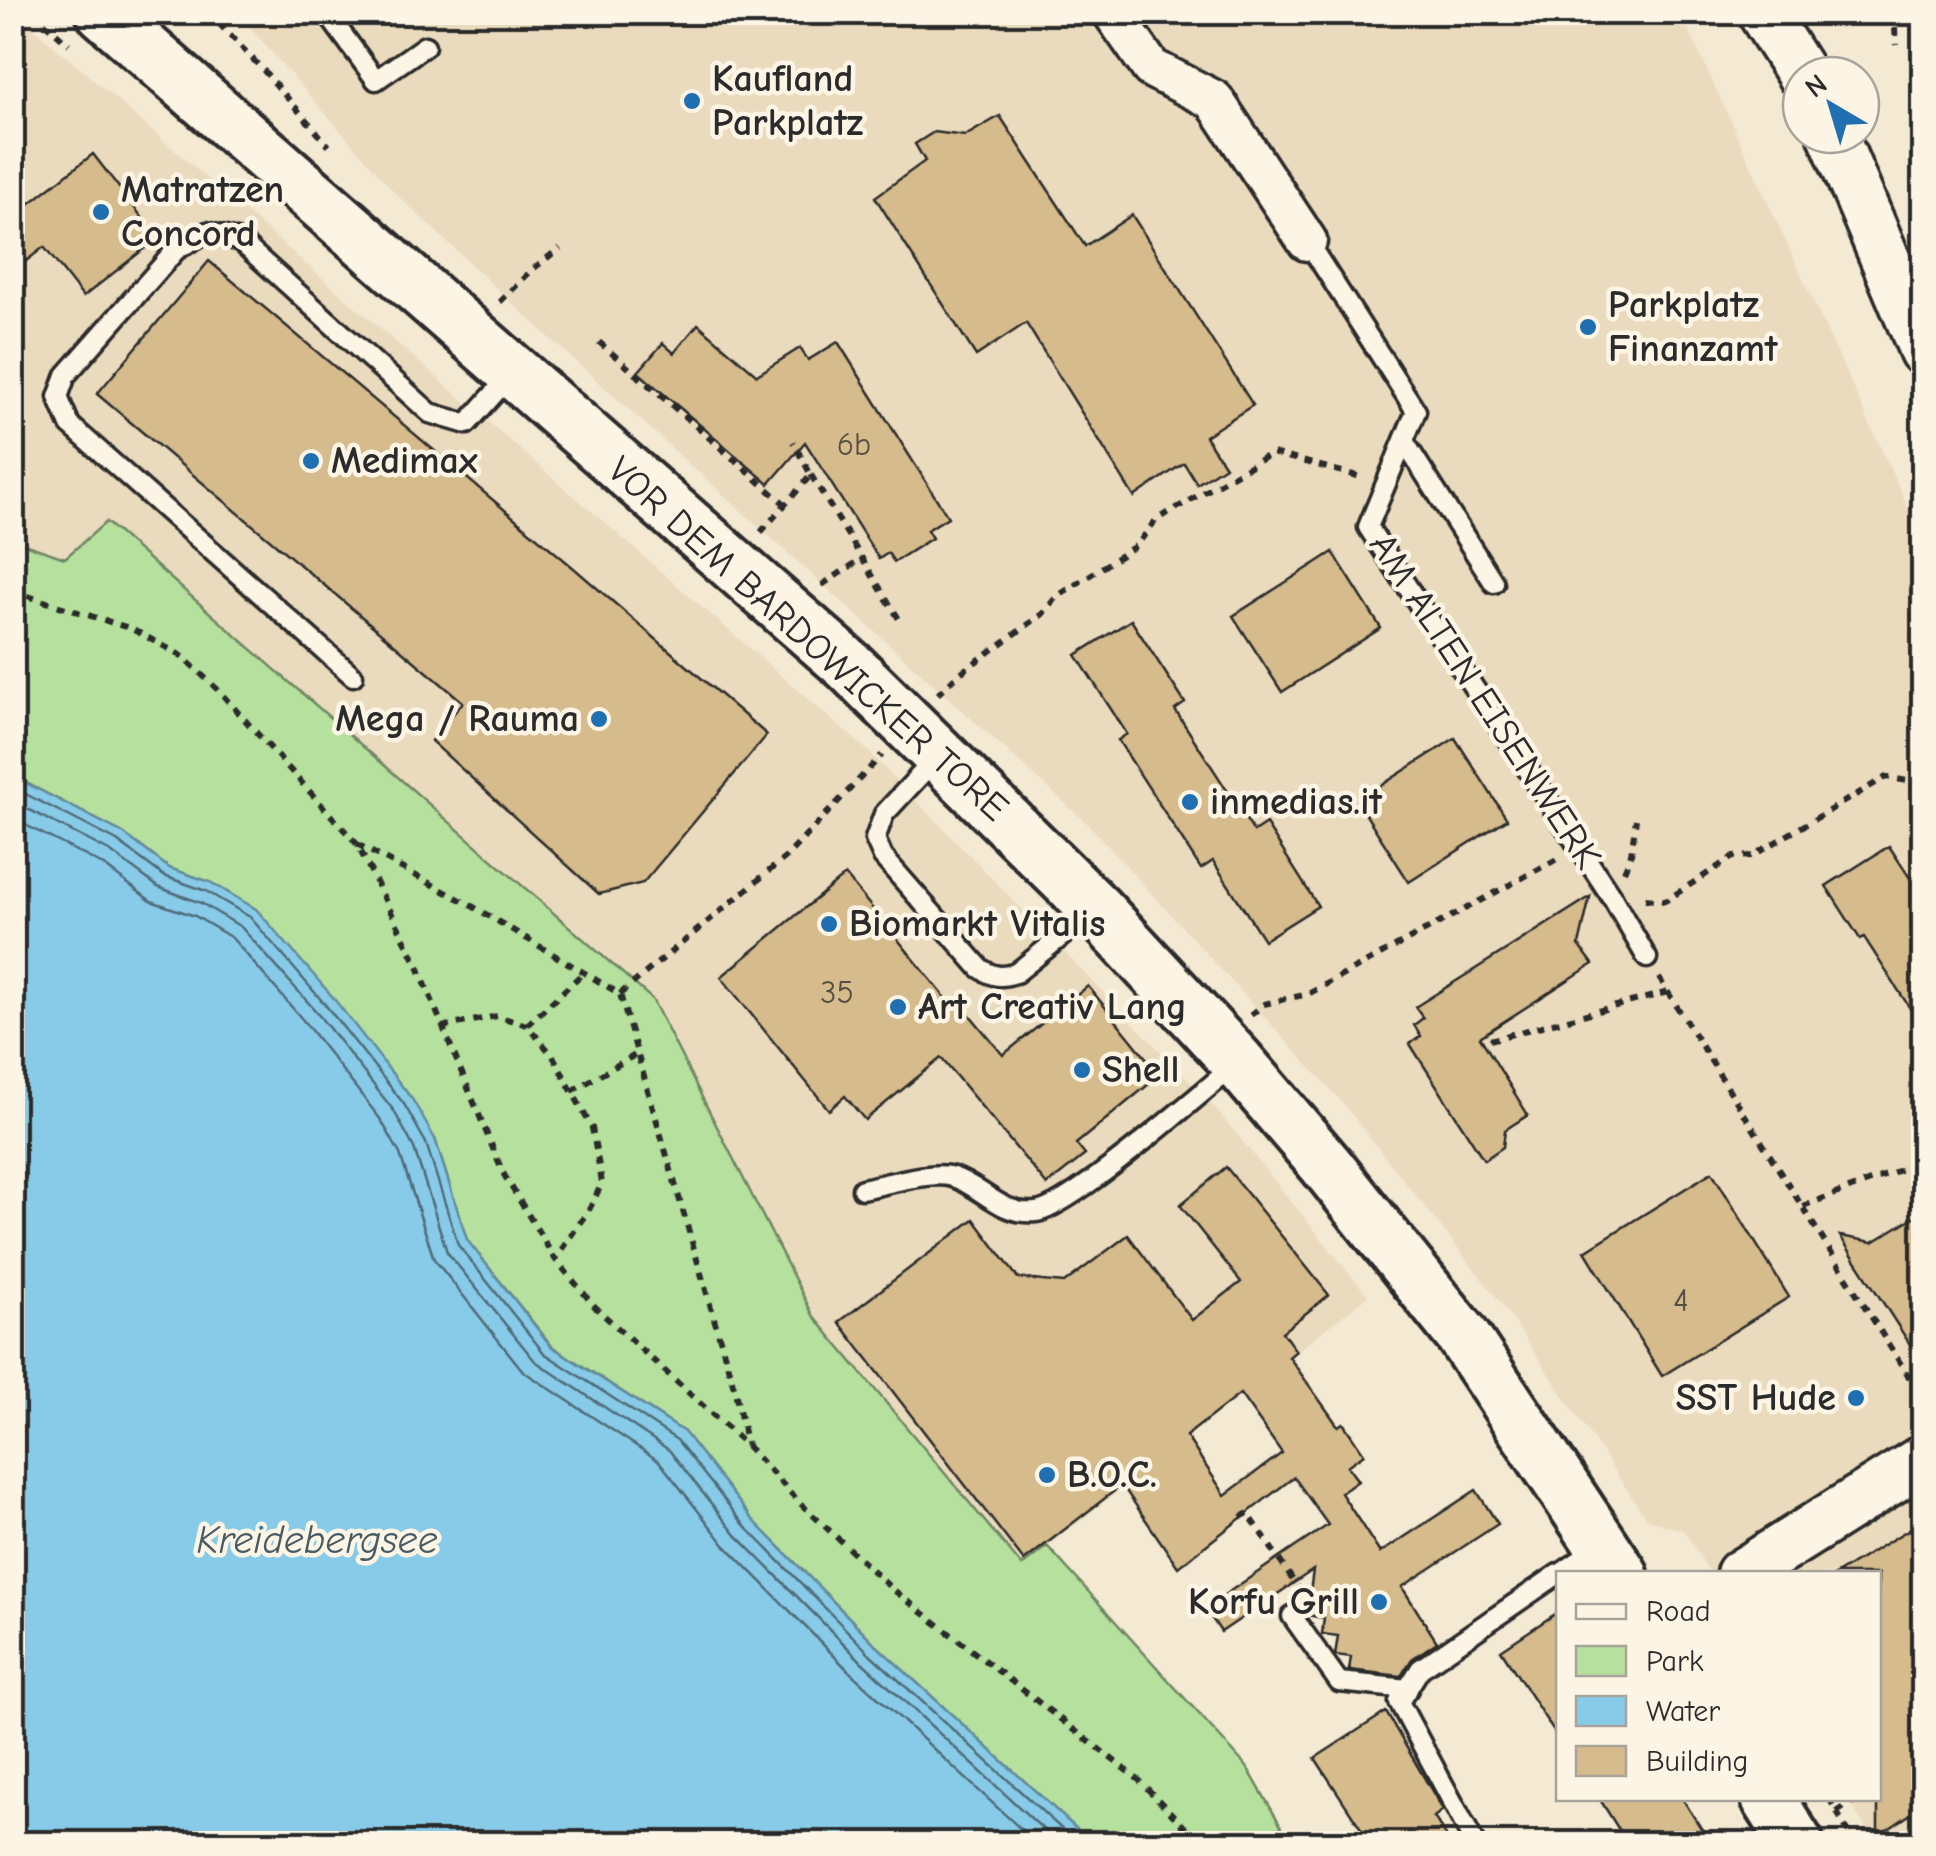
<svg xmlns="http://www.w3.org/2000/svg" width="1936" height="1856" viewBox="0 0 1936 1856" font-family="'Comic Neue',sans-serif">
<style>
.built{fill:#ebdbbe}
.green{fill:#b5e09d;stroke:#708664;stroke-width:2.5}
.water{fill:#88cbe9;stroke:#638b9d;stroke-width:2.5}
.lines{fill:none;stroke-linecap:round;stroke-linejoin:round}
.shore{stroke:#506b77;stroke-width:2.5}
.building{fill:#d6bb8c;stroke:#2b2b2b;stroke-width:2.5;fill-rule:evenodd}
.service-casing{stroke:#2b2b2b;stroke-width:25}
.minor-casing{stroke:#2b2b2b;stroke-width:45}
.tertiary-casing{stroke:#2b2b2b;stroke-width:55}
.secondary-casing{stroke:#2b2b2b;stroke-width:60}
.path{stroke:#2b2b2b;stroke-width:6;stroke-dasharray:8 8;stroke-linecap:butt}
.service{stroke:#fcf5e5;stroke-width:18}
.minor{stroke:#fcf5e5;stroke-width:38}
.tertiary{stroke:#fcf5e5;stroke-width:48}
.secondary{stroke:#fcf5e5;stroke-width:52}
.poi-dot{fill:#1f6fb2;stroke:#fcf5e5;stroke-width:4}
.labels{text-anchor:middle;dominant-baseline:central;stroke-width:9;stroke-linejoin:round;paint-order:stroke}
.number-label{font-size:32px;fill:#564f43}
.poi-label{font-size:38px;font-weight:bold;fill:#2b2b2b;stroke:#fcf5e5;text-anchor:start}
.street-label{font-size:38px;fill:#2b2b2b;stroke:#fcf5e5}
.water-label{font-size:40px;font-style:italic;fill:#475b64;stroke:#fcf5e5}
</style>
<rect width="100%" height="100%" fill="#f4e9d3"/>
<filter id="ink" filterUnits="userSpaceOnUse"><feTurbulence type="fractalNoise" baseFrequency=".01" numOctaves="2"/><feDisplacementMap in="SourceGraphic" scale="20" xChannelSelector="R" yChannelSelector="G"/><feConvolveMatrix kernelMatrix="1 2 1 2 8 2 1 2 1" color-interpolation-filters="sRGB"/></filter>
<g filter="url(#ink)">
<g class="built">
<polygon points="15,12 866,749 1212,1104 1368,1296 1022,1566 813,1315 652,999 107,523 65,558 13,539 12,13"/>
<polygon points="237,13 1681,13 1923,540 1923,1843 1875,1843 1848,1799 1878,1798 1878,1574 1710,1573 1684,1531 1647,1519 1501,1303 1339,1099 1088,824 542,331 397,195"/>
</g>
<polygon class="green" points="106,522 652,999 813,1315 1022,1566 1047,1546 1247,1767 1291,1843 1092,1843 878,1647 753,1520 684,1432 552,1346 467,1240 435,1139 210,882 169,868 123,833 13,776 12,540 65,558"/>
<polygon class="water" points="12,776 123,833 169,868 210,882 256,909 331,995 412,1099 435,1139 467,1240 551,1346 684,1432 753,1520 878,1647 1092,1843 22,1844 13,1836"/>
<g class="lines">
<g class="shore">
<polyline points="12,787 117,841 164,876 206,891 250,917 323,1002 404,1104 426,1143 458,1245 544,1353 677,1440 745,1526 870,1654 1078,1844"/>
<polyline points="12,801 111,852 158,887 201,903 241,927 314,1009 394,1111 414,1148 447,1252 535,1361 669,1450 736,1535 862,1662 1059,1844"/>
<polyline points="12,818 103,865 151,901 195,916 232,938 302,1019 381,1120 400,1154 434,1259 523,1371 659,1461 725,1545 851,1673 1037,1844"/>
</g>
</g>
<g class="building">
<polygon points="1000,116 1085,246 1132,215 1253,405 1205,436 1225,466 1197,484 1184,463 1134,497 1026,323 976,356 875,197 925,161 915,144 934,132 965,136"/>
<polygon points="93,154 158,238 83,297 44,247 12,272 12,217"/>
<polygon points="209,261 575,569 767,735 643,883 599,894 431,741 463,702 97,394"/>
<polygon points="698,324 757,375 800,348 808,360 838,342 948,517 927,530 932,538 894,562 888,553 879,559 805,442 769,484 638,372 663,343 674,353"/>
<polygon points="1333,552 1381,628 1282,692 1233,616"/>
<polygon points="1131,620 1185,703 1175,710 1254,832 1266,824 1318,906 1264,940 1213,861 1201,869 1118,740 1127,734 1076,655"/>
<polygon points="1455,738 1507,819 1409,882 1357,801"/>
<polygon points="1889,846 1910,878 1924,869 1924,1030 1864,937 1860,939 1826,886"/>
<polygon points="845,875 954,1008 960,1003 1003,1055 1088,986 1160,1075 1076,1144 1085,1155 1047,1185 941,1058 865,1120 845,1096 829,1110 721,977"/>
<polygon points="1590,897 1579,945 1593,964 1480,1037 1528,1115 1505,1130 1503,1147 1484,1160 1410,1044 1421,1036 1414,1025 1423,1018 1415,1007"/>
<path d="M1226,1167l103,128 -47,37 14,19 -7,6 49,69 5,-3 21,31 -17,12 11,15 -17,12 39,60 96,-63 22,34 -96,63 35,55 -25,17 -11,17 -52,-6 2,-13 -16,-2 3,-19 -16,-2 2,-16 -17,-3 6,-45 -92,62 -16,-24 123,-83 -34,-48 -116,90 -56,-82 -98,76 -185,-239 135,-103 44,59 25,3 21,2 64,-48 64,85 49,-38 -61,-77zM1240,1394l42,59 -57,42 -39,-59z"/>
<polygon points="1712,1172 1789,1297 1662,1376 1585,1251"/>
<polygon points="1924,1211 1924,1366 1840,1236 1873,1242"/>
<polygon points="1924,1520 1924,1805 1878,1836 1878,1574 1836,1574"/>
<polygon points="1558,1612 1558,1738 1501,1650"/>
<polygon points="1386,1712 1443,1810 1434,1817 1451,1844 1371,1844 1315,1758"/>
<polygon points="1599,1798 1682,1798 1711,1844 1628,1844"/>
</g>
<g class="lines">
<g class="service-casing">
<g id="service">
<polyline points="326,12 376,80 425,46"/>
<polyline points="1307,241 1416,411 1368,527 1613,899 1647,958"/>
<polyline points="1404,441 1494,583"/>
<polyline points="353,676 70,425 58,397 66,375 176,250 207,232 240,241 430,413 467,424 509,377"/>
<path d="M937,757l-53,57 -9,25 8,18 97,111c13,9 21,10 36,5l76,-61"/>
<path d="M862,1189c23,-4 69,-19 91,-12 30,10 48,39 83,35 34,-4 165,-119 198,-146"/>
<polyline points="1560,1574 1598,1548"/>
<polyline points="1292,1616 1339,1682 1408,1689"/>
<polyline points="1475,1844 1399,1702 1420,1669 1558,1574"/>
</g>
</g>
<g class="minor-casing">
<polyline id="minor" points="1112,12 1151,68 1214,100 1307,241"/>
</g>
<g class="tertiary-casing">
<g id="tertiary">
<polyline points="1762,12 1802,75"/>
<polyline points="1833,135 1924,351"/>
<polyline points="1741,1574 1924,1459"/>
</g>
</g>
<g class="secondary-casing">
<g id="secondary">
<polyline points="103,12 849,666 1096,909 1238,1062 1325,1164 1462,1335 1621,1574"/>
<polyline points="1768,1798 1797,1844"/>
</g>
</g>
<g class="path">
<polyline points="32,12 69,44"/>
<polyline points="208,12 265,72 329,146"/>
<polyline points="1894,12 1896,45"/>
<polyline points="500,302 533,269 560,248"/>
<polyline points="599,342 785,504"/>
<polyline points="811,475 902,624"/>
<polyline points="761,532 811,475 793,442"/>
<polyline points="822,585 863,558"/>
<polyline points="12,591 132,629 182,656 217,689 357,844 417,964 503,1173 555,1259 597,1309 748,1447 801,1504 891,1588 1139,1780 1201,1844"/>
<polyline points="1919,655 1924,656"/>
<polyline points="938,694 956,676 1043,614 1056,597 1137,545 1156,520 1272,453 1361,477"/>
<polyline points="357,844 472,906 620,994 734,1387 747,1446"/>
<polyline points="1624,871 1631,854 1636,819"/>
<polyline points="1645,899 1665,901 1733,857 1752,856 1886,777 1924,784"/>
<polyline points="1659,978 1924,1401"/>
<polyline points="620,994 786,857 882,755"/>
<polyline points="1251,1015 1264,1004 1308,994 1559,858"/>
<polyline points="527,1025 584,972"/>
<polyline points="442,1027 497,1016 527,1025 553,1056 592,1128 602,1183 590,1208 555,1259"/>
<polyline points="1490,1040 1668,992"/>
<polyline points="572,1091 635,1055"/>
<polyline points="1803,1206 1924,1161"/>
<polyline points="1241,1517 1248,1513 1300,1591"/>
<polyline points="1829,1798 1855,1844"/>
<polyline points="1837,1812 1858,1798"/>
</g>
<use href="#service" class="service"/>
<use href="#minor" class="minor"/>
<use href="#tertiary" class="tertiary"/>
<use href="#secondary" class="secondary"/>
</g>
</g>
<g class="poi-dot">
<circle cx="692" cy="101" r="10"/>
<circle cx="101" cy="212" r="10"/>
<circle cx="1588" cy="327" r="10"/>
<circle cx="311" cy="461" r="10"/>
<circle cx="599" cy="719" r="10"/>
<circle cx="1190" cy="802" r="10"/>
<circle cx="829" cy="924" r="10"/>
<circle cx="898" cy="1007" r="10"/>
<circle cx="1082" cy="1070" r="10"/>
<circle cx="1856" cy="1398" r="10"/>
<circle cx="1047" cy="1475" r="10"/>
<circle cx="1379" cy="1602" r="10"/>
</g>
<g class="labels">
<g class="number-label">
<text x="854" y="444">6b</text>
<text x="837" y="992">35</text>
<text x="1681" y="1300">4</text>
</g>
<g class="poi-label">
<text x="712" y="79">Kaufland<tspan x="712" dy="44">Parkplatz</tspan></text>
<text x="121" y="190">Matratzen<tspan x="121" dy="44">Concord</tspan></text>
<text x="1608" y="305">Parkplatz<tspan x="1608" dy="44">Finanzamt</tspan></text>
<text x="331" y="461">Medimax</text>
<text x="579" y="719" text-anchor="end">Mega / Rauma</text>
<text x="1210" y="802">inmedias.it</text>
<text x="849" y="924">Biomarkt Vitalis</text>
<text x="918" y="1007">Art Creativ Lang</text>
<text x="1102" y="1070">Shell</text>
<text x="1836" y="1398" text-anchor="end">SST Hude</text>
<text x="1067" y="1475">B.O.C.</text>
<text x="1359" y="1602" text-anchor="end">Korfu Grill</text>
</g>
<g class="street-label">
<text transform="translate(808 639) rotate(42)">VOR DEM BARDOWICKER TORE</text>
<text transform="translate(1485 701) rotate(57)">AM ALTEN EISENWERK</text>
</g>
<g class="water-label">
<text x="317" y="1540">Kreidebergsee</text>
</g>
</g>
<rect width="1936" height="1856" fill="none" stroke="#fcf5e5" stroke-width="50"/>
<rect x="25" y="25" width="1886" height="1806" fill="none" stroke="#2b2b2b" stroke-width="4" filter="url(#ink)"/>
<rect x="1556" y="1571" width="325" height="230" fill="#fcf5e5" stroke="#a8a49b" stroke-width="2.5"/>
<rect x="1576" y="1604" width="50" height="15" fill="#fcf5e5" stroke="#a8a49b" stroke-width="2.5"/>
<text x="1646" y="1621" font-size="30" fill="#2b2b2b">Road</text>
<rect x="1576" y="1646" width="50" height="30" fill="#b5e09d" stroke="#a8a49b" stroke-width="2.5"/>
<text x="1646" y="1671" font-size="30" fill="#2b2b2b">Park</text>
<rect x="1576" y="1696" width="50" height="30" fill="#88cbe9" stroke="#a8a49b" stroke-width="2.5"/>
<text x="1646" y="1721" font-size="30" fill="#2b2b2b">Water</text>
<rect x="1576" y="1746" width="50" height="30" fill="#d6bb8c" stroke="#a8a49b" stroke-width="2.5"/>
<text x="1646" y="1771" font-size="30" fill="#2b2b2b">Building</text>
<g transform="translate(1831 105) rotate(322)"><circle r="48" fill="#fcf5e5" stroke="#a8a49b" stroke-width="2.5"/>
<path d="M0-8L18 38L0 25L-18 38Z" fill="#1f6fb2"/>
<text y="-15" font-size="28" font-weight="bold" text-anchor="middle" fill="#2b2b2b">N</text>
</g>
</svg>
